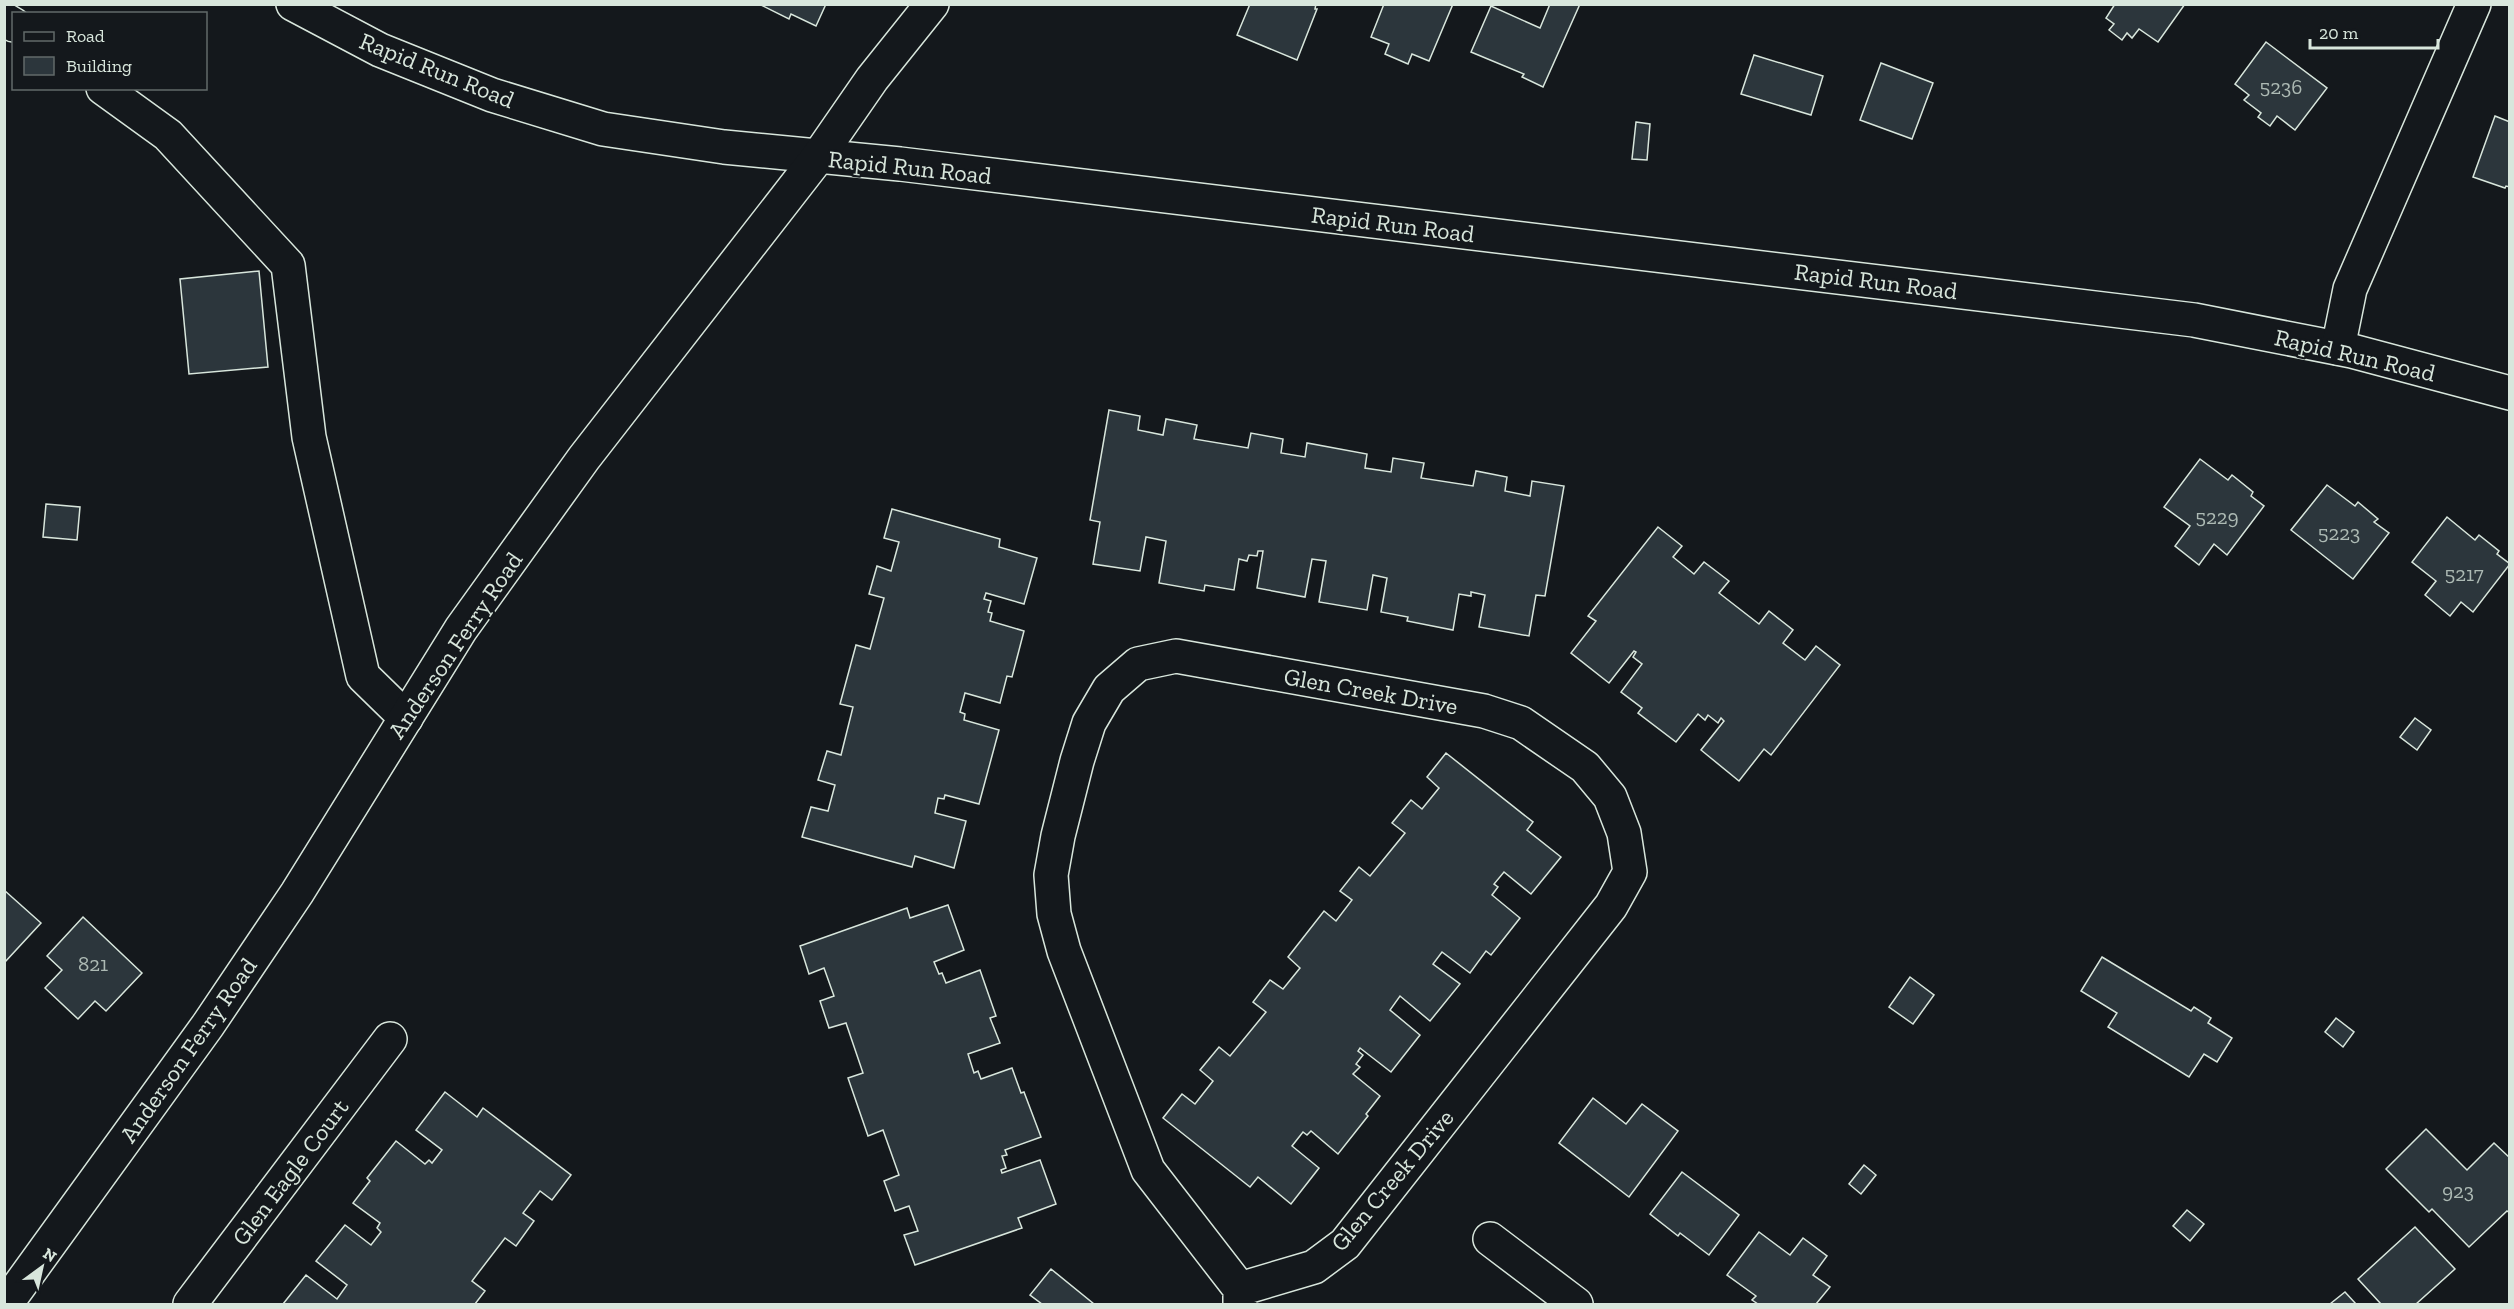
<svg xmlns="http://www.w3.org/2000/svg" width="2514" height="1309" viewBox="0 0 2514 1309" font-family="'Zilla Slab',serif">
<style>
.building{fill:#2c363c;stroke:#d8e6dc;stroke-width:1.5}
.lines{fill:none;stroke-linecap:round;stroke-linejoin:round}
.minor-casing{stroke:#d8e6dc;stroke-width:36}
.minor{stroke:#14181c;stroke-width:33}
.labels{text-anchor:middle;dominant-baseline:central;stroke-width:4.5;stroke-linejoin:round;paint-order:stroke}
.number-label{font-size:21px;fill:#adbab4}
.street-label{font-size:24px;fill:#d8e6dc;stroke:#14181c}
</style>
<rect width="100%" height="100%" fill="#14181c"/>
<g class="building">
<polygon points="759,4 826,4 816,26 791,14 789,19"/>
<polygon points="1250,4 1316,4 1315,9 1317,9 1297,60 1237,35"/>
<polygon points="1384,4 1453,4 1429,61 1412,54 1408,64 1385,54 1389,44 1371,37"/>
<polygon points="1550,4 1580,4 1543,87 1522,77 1524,74 1471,52 1491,6 1540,28"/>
<polygon points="2115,4 2185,4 2158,42 2139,29 2132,38 2127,33 2122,40 2109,30 2114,24 2106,18"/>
<polygon points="2266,42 2327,88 2295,130 2277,116 2270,126 2258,117 2261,113 2244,100 2249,95 2235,84"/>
<polygon points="1754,55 1823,76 1811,115 1741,94"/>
<polygon points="1881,63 1933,83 1912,139 1860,120"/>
<polygon points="2495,116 2510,122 2510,187 2506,186 2505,188 2473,177"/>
<polygon points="1636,122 1650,124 1647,160 1632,159"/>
<polygon points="259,271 268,367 189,374 180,279"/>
<polygon points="1109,410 1140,416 1138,430 1163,435 1166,419 1197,425 1194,439 1248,448 1251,433 1283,439 1281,453 1305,457 1307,443 1367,454 1365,468 1391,472 1393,458 1424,463 1421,478 1473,486 1476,471 1507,477 1505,491 1530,496 1532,481 1564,486 1545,596 1536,595 1529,636 1479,627 1485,595 1471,592 1471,596 1459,594 1453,630 1407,621 1408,617 1381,612 1387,578 1373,575 1367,610 1319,602 1326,561 1312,559 1305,597 1257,588 1263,551 1258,551 1257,556 1249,555 1247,561 1239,559 1234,590 1205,585 1204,591 1159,583 1166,541 1146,537 1140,571 1093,564 1100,522 1090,520"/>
<polygon points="2200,459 2228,480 2232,475 2253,492 2251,496 2264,506 2227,555 2214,544 2199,565 2175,546 2190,526 2164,507"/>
<polygon points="2327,485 2355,506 2358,502 2378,519 2374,522 2389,533 2353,579 2291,530"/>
<polygon points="46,504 80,507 77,540 43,537"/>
<polygon points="892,509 1000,539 999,547 1037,558 1024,604 986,593 984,599 991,601 988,612 992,613 990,621 1024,631 1012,677 1007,676 1000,703 965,693 960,712 965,714 964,720 999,730 979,804 945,795 944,799 938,798 935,813 966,821 954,868 915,856 912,867 802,837 811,807 828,811 835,785 818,780 827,751 841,755 853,707 840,704 856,645 870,649 884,598 869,594 877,566 891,571 899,542 884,538"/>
<polygon points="2447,517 2475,540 2479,535 2499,551 2497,554 2510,564 2473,612 2461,602 2450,616 2425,595 2436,581 2412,562"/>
<polygon points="1658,527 1682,546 1673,557 1694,574 1704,562 1729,581 1719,593 1759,624 1769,611 1793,630 1783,643 1805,660 1816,646 1840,665 1771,755 1764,749 1739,781 1701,750 1724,721 1721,718 1718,723 1708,715 1705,720 1698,714 1676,742 1638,713 1642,708 1621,692 1642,664 1633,657 1636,652 1634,651 1609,683 1571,653 1596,621 1588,616"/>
<polygon points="2415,718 2431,730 2417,750 2400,737"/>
<polygon points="1446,753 1533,822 1527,830 1561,857 1531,894 1504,872 1494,884 1498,887 1492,895 1520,918 1491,955 1486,951 1470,973 1442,952 1433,964 1460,984 1430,1021 1400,996 1390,1010 1420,1035 1391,1072 1360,1048 1358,1051 1363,1055 1356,1064 1360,1067 1353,1074 1380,1096 1366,1114 1368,1116 1338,1154 1311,1131 1307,1135 1303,1132 1292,1146 1319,1168 1291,1204 1258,1177 1250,1187 1163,1118 1182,1094 1195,1104 1213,1081 1200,1070 1219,1047 1230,1056 1266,1012 1253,1002 1270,980 1283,989 1300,968 1288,957 1324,911 1336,921 1352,900 1340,891 1359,867 1370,876 1405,833 1392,823 1411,800 1422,809 1439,788 1427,777"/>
<polygon points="4,890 41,923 4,963"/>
<polygon points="948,905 964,950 934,962 939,974 942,973 946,983 980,970 996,1016 990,1018 1000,1043 968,1054 974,1073 978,1071 981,1079 1012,1068 1021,1093 1024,1092 1041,1137 1005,1150 1007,1155 1002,1156 1006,1168 1001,1170 1002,1173 1040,1160 1056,1204 1018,1218 1022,1228 915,1265 904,1235 918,1231 909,1206 895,1211 884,1181 899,1175 883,1130 868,1136 848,1078 863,1073 846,1023 829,1028 820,1001 834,996 824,968 809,974 800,946 907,908 910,918"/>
<polygon points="83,917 142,973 106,1011 95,1001 78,1019 45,988 62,970 47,956"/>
<polygon points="2102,957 2191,1011 2194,1007 2211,1018 2208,1023 2232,1038 2217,1062 2204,1054 2189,1077 2108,1027 2117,1013 2081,991"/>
<polygon points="1910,977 1934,995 1913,1024 1889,1007"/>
<polygon points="2336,1018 2354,1032 2343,1047 2325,1032"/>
<polygon points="445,1092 477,1117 483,1108 571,1175 552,1200 540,1191 523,1213 534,1221 516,1246 505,1238 472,1281 485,1291 475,1304 283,1304 306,1275 337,1299 347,1285 316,1261 345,1225 371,1245 381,1232 377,1228 380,1223 353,1203 370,1181 367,1178 396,1141 425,1164 429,1160 432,1163 442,1150 416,1130"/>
<polygon points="1593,1098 1626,1124 1642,1104 1678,1131 1629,1197 1559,1143"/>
<polygon points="2426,1129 2467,1170 2494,1143 2510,1158 2510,1213 2507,1211 2469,1247 2432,1209 2429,1212 2386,1169"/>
<polygon points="1864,1165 1876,1175 1861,1194 1849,1184"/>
<polygon points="1682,1172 1739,1215 1709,1255 1680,1233 1678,1236 1650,1214"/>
<polygon points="2187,1210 2204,1224 2190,1241 2173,1226"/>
<polygon points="2415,1227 2455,1269 2416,1304 2381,1304 2358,1279"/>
<polygon points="1759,1232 1790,1255 1803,1238 1827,1256 1813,1275 1830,1287 1816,1304 1758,1304 1752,1300 1756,1296 1727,1275"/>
<polygon points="1051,1269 1094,1304 1042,1304 1030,1295"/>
<polygon points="2345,1292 2356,1304 2330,1304"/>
</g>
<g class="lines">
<g class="minor-casing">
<g id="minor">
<polyline points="293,4 380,50 492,95 603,129 724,147 900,164 2194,320 2352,351 2510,393"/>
<polyline points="4,19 14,25"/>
<polyline points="103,88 168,135 288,265 309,437 363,676 406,718"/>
<polyline points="2338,348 2350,289 2474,4"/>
<polyline points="1490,1239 1576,1304"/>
<polyline points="1240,1289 1314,1267 1345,1244 1611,906 1630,872 1624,833 1610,797 1585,767 1521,723 1484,711 1176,656 1138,664 1109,689 1089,723 1077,761 1058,836 1051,875 1054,914 1064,951 1148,1170 1240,1289 1240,1304"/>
<polyline points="6,1304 208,1025 297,893 461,629 584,458 818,157 872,79 932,4"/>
<polyline points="190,1304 390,1039"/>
</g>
</g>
<use href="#minor" class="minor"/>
</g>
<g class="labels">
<g class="number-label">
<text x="2281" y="86">5236</text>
<text x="2217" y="516">5229</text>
<text x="2339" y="532">5223</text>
<text x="2464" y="573">5217</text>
<text x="93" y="963">821</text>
<text x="2458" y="1190">923</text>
</g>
<g class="street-label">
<text transform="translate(437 70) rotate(22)">Rapid Run Road</text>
<text transform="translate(910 167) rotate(6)">Rapid Run Road</text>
<text transform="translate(1393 224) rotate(7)">Rapid Run Road</text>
<text transform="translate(1876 281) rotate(7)">Rapid Run Road</text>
<text transform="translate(2355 355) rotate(13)">Rapid Run Road</text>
<text transform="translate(455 645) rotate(-56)">Anderson Ferry Road</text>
<text transform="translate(1371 691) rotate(10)">Glen Creek Drive</text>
<text transform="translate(188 1050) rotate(-55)">Anderson Ferry Road</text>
<text transform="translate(290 1172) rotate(-53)">Glen Eagle Court</text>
<text transform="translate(1392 1180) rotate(-50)">Glen Creek Drive</text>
</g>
</g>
<rect width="2514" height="1309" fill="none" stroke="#d8e6dc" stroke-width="12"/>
<rect x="12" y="12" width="195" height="78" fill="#14181c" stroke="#626a69" stroke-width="1.5"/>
<rect x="24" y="32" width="30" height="9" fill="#14181c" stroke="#626a69" stroke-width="1.5"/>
<text x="66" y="42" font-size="18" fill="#d8e6dc">Road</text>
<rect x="24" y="57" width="30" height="18" fill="#2c363c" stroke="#626a69" stroke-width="1.5"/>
<text x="66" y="72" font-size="18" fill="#d8e6dc">Building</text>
<g transform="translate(42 1267) rotate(33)" stroke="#14181c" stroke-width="4.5" paint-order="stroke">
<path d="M0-4.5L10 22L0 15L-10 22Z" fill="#d8e6dc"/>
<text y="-9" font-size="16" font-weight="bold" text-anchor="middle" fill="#d8e6dc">N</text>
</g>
<path d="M2310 39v9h128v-9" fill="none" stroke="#d8e6dc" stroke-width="3"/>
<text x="2319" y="39" font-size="18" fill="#d8e6dc" stroke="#14181c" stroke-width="4.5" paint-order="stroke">20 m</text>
</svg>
